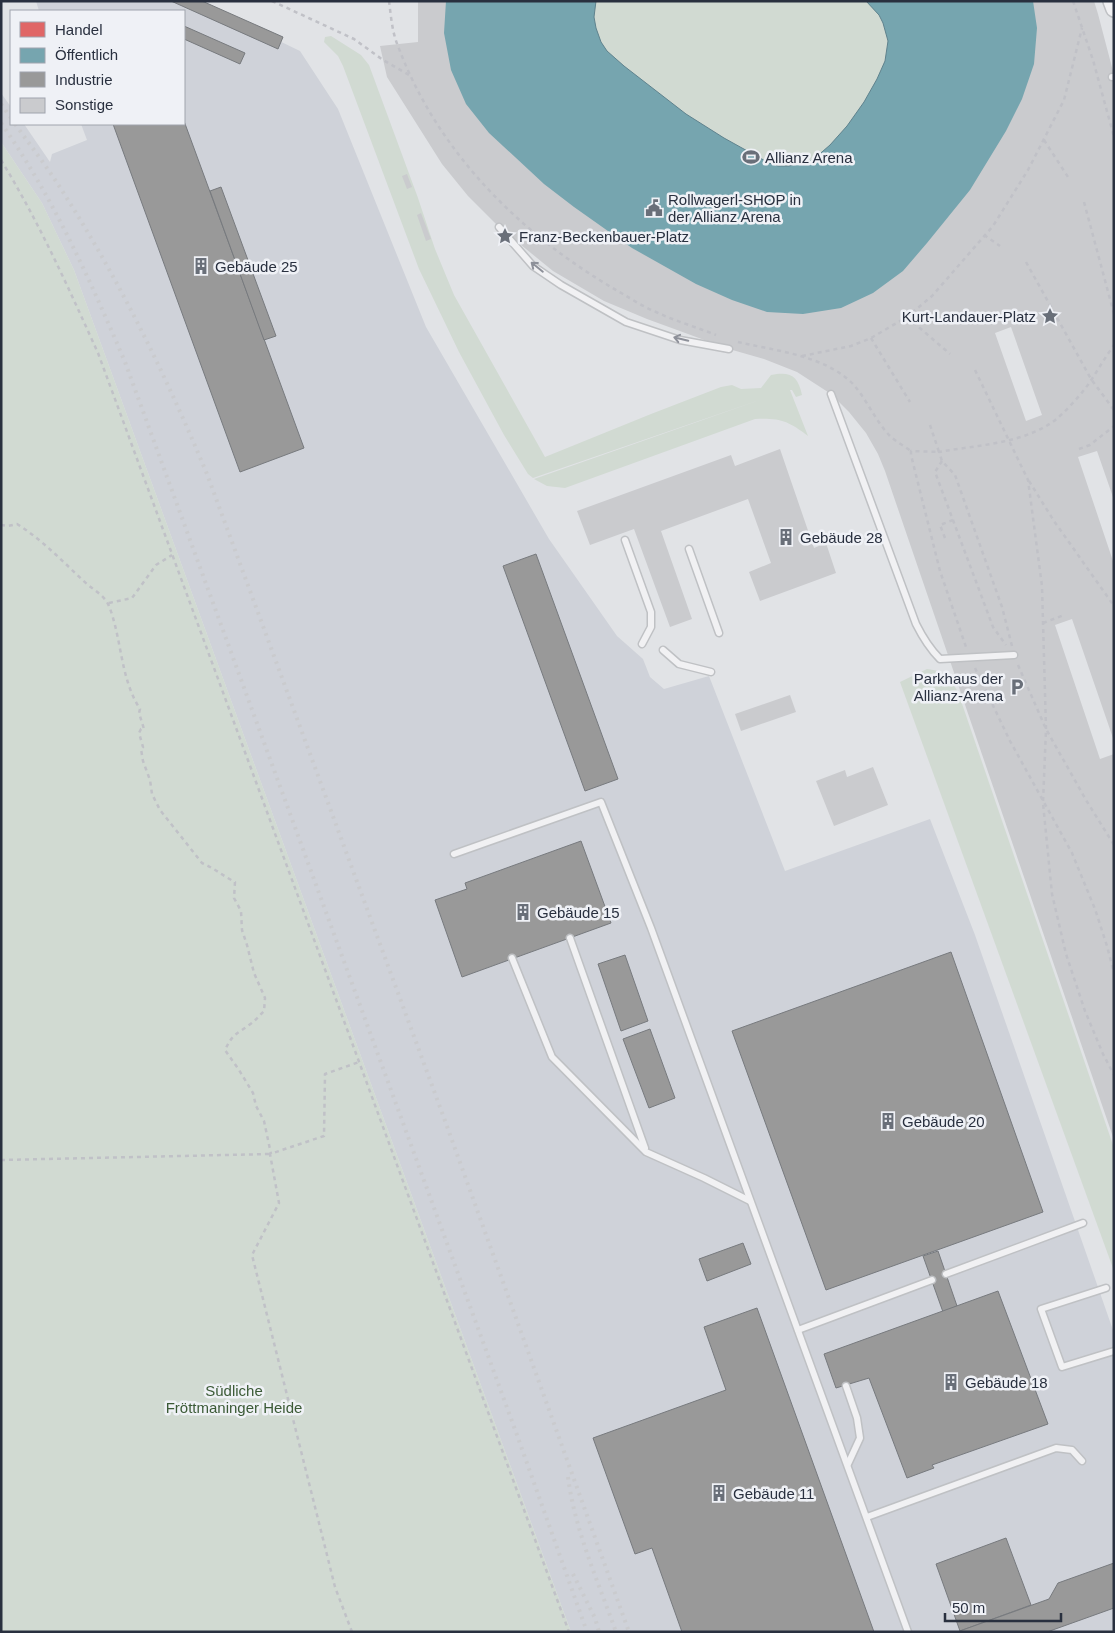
<svg xmlns="http://www.w3.org/2000/svg" width="1115" height="1633" viewBox="0 0 1115 1633" font-family="Arial,sans-serif">
<style>
.built{fill:#cfd2d9}
.green{fill:#d1dad2}
.shops{fill:#e06666;stroke:#a9565a}
.public{fill:#76a5af;stroke:#5f828d}
.industry{fill:#999;stroke:#777a7e}
.building{fill:#cacbce;fill-rule:evenodd}
.lines{fill:none;stroke-linecap:round;stroke-linejoin:round}
.service-casing{stroke:#bfc1c4;stroke-width:9}
.tertiary-casing{stroke:#bfc1c4;stroke-width:18}
.path{stroke:#c0c1c7;stroke-width:2.5;stroke-dasharray:4 4;stroke-linecap:butt}
.service{stroke:#f1f1f3;stroke-width:6}
.tertiary{stroke:#f1f1f3;stroke-width:15}
.rail{stroke:#cacbce;stroke-width:4;stroke-dasharray:2.5 5;stroke-linecap:butt}
.oneway{stroke:#8d9099}
.labels{text-anchor:middle;dominant-baseline:central;stroke-width:5;stroke-linejoin:round;paint-order:stroke}
.poi-label{font-size:15px;fill:#29303f;stroke:#eff1f6;text-anchor:start}
.park-label{font-size:15px;fill:#3b5a36;stroke:#eff1f6}
</style>
<rect width="100%" height="100%" fill="#e1e3e6"/>
<polygon class="built" points="36,1 197,1 300,51 338,109 426,327 549,539 617,636 643,659 650,677 664,689 709,676 785,871 930,819 975,935 1114,1333 1114,1632 571,1632 74,270 42,203 1,142 1,93 11,107 11,124 24,124 50,162 52,154 87,140 81,124 184,124 184,11 39,11"/>
<g class="green">
<polygon points="422,1 1057,1 944,262"/>
<path d="M331,36l30,19 8,10 49,133 17,51 19,46 91,162 106,-43 70,-27 11,-2 9,4 20,-1 10,-13c20,-4 27,1 31,20l-6,2 -4,-7h-2l18,46c-20,-15 -27,-18 -53,-17l-190,69 -18,-2 -13,-7 243,-85 -244,84 -5,-4 -24,-39 -45,-83 -40,-83 -76,-203 -5,-10 -14,-14 1,-5z"/>
<polygon points="1,142 42,203 74,270 571,1632 1,1632"/>
<path d="M927,669c18,2 22,8 31,23l156,456v123l-214,-589z"/>
</g>
<polygon class="shops" points="958,514 959,514 987,590 986,590"/>
<polygon class="public" points="422,1 596,1 594,17 596,28 601,42 607,51 624,66 686,114 724,138 769,163 778,166 789,166 808,162 815,158 830,145 847,126 864,102 877,79 885,61 888,41 883,23 879,15 866,1 1057,1 1062,27 1059,67 1047,106 1010,172 990,204 967,233 917,292 885,316 849,332 808,341 769,337 731,325 692,308 657,289 588,247 526,198 468,142 443,112 427,73 420,33"/>
<g class="industry">
<polygon points="171,1 202,1 283,37 278,49"/>
<polygon points="184,26 245,53 240,64 184,39"/>
<polygon points="184,121 304,448 240,472 113,124 184,124"/>
<polygon points="221,187 276,336 264,340 210,191"/>
<polygon points="536,554 618,779 585,791 503,566"/>
<polygon points="581,841 611,923 462,977 435,900 467,889 465,883"/>
<polygon points="951,952 1043,1212 826,1290 732,1031"/>
<polygon points="625,955 648,1021 621,1031 598,964"/>
<polygon points="650,1029 675,1098 649,1108 623,1039"/>
<polygon points="743,1243 751,1264 707,1281 699,1259"/>
<polygon points="938,1251 957,1306 943,1312 923,1256"/>
<polygon points="998,1291 1048,1424 932,1465 934,1468 907,1478 869,1378 836,1388 824,1354"/>
<polygon points="757,1308 874,1632 682,1632 652,1548 635,1554 593,1438 726,1390 704,1327"/>
<polygon points="1006,1538 1031,1605 960,1631 936,1564"/>
<polygon points="1114,1563 1114,1608 1047,1632 957,1632 1049,1599 1058,1583"/>
</g>
<g class="building">
<path d="M418,1h28l-2,32 7,37 15,34 23,29 55,51 30,23 58,41 64,36 36,16 35,12 36,2 38,-6 32,-15 30,-22 24,-28 43,-53 36,-59 16,-32 12,-35 3,-36 -4,-27h61l4,13 16,61v425l-17,-49 -19,6 36,107v177l-42,-122 -17,6 45,134 14,-5v386l-229,-669 -7,-17 -12,-21 -17,-21 -18,-18 -34,-22 -33,-13 -35,-10 -82,-30 -43,-18 -51,-30 -54,-44 -31,-31 -26,-32 -55,-87 -7,-31 38,-4zM1011,327l31,88 -16,6 -31,-88z"/>
<polygon points="407,174 412,187 407,189 402,176"/>
<polygon points="421,213 431,239 426,241 417,215"/>
<polygon points="780,449 814,548 826,543 836,573 760,601 749,572 771,563 748,499 661,531 692,619 670,627 634,529 590,545 577,511 731,455 735,466"/>
<polygon points="790,695 796,712 741,731 735,714"/>
<polygon points="873,767 888,805 834,826 816,781 845,770 847,777"/>
</g>
<g class="lines">
<g class="service-casing">
<g id="service">
<polyline points="1112,77 1114,77"/>
<polyline points="499,227 533,266 561,285 626,322 680,340 729,349"/>
<path d="M831,394l85,230c7,14 13,24 24,35l74,-4"/>
<polyline points="625,540 651,612 651,627 642,644"/>
<polyline points="689,549 719,633"/>
<polyline points="663,650 679,664 711,672"/>
<polyline points="454,854 601,802 651,928 908,1632"/>
<polyline points="570,938 645,1148"/>
<polyline points="512,958 552,1057 646,1152 704,1178 750,1201"/>
<polyline points="946,1274 1083,1223"/>
<polyline points="1106,1288 1041,1309 1062,1367 1114,1351"/>
<polyline points="798,1330 932,1280"/>
<polyline points="846,1386 857,1418 860,1438 848,1464"/>
<polyline points="867,1517 1056,1448 1072,1450 1082,1461"/>
</g>
</g>
<g class="tertiary-casing">
<polyline id="tertiary" points="1111,1 1114,9"/>
</g>
<g class="path">
<polyline points="272,1 354,39 383,60 411,76"/>
<path d="M389,1c2,15 3,31 9,45 40,108 126,192 225,248 10,6 21,13 33,18 19,9 40,15 60,23"/>
<polyline points="1073,1 1093,60 1114,137"/>
<polyline points="1044,140 1068,177"/>
<path d="M1,160c38,62 67,127 97,193l471,1279"/>
<polyline points="1084,202 1114,314"/>
<polyline points="984,235 1000,246"/>
<polyline points="1026,262 1091,379 1114,410"/>
<polyline points="907,317 950,354"/>
<polyline points="871,338 910,402"/>
<path d="M738,342c38,9 86,13 115,42 14,16 22,36 36,51 6,6 15,11 22,16"/>
<polyline points="802,356 851,346 871,338 907,317 932,296 993,226 1028,170 1064,100 1082,28"/>
<polyline points="975,370 1028,480 1042,586 1046,729 1043,803 1052,894 1066,954 1085,1011 1103,1054 1114,1075"/>
<polyline points="930,425 939,452 911,451 911,455 940,571 966,647"/>
<polyline points="1079,449 1090,445 1114,426"/>
<polyline points="942,461 935,472 993,627 1006,645"/>
<polyline points="1029,481 1054,521 1114,606"/>
<path d="M1,525l7,1 9,-2c27,17 47,39 70,60 8,7 18,12 22,22 13,33 11,72 31,103l-1,4 5,16h-3l-2,4 4,14 -2,2 2,12 7,19 2,14 8,16 42,53c12,5 21,13 33,19l-1,16 7,13 1,19 5,15 7,28 11,25 -1,13c-5,5 -9,10 -15,14 -13,10 -16,8 -24,25l14,20 14,23 3,13 8,15 7,33"/>
<polyline points="945,538 940,525 953,520"/>
<polyline points="109,603 132,598 156,565 172,555"/>
<polyline points="1043,623 1064,615"/>
<path d="M1012,646l-10,-39 -47,-132 -13,-14 -3,-9c38,-7 83,-8 115,-31 11,-9 21,-20 30,-31 11,-14 19,-30 30,-45"/>
<polyline points="1018,665 1046,729 1086,800 1114,845"/>
<polyline points="975,668 1010,741 1072,853 1095,909 1107,946 1114,973"/>
<polyline points="1,1160 270,1154"/>
<polyline points="352,1632 335,1587 252,1255 279,1203 270,1154 324,1136 325,1074 359,1062"/>
</g>
<use href="#service" class="service"/>
<use href="#tertiary" class="tertiary"/>
<g class="rail">
<polyline points="1,104 11,118"/>
<path d="M1,123c52,74 89,157 124,239l392,1073 70,197"/>
<path d="M15,124c16,22 32,43 46,65 58,90 105,187 146,285l237,644 185,514"/>
<path d="M568,1477c7,54 30,104 48,155"/>
<polyline points="573,1574 595,1618 599,1632"/>
</g>
</g>
<defs><path id="oneway-shaft" d="M-6 0H5M1.5-3L5.5 0L1.5 3" fill="none" stroke-width="1.6" stroke-linecap="round" stroke-linejoin="round" transform="scale(1.25)"/></defs>
<g class="oneway">
<use href="#oneway-shaft" transform="translate(537 267) rotate(-141)"/>
<use href="#oneway-shaft" transform="translate(681 339) rotate(-166)"/>
</g>
<defs>
<g id="stadium-bare" transform="scale(1.35)"><path d="M0-5a6.5 5 0 1 0 0 10a6.5 5 0 1 0 0-10ZM-3.5-1.8h7v3.6h-7Z" fill="#696f79" stroke="#eff1f6" stroke-width="2.5" paint-order="stroke"/></g>
<g id="civic-bare" transform="scale(1.35)"><path d="M-.6-6.5H3V-4.5H.6V-3L4-1V1h2V6H-6V1h2V-1L-.6-3ZM-1.2 2.5V6h2.4V2.5Z" fill="#696f79" stroke="#eff1f6" stroke-width="2.5" paint-order="stroke"/></g>
<g id="sight-bare" transform="scale(1.35)"><path d="M0-6L1.8-2.2L6-1.7L2.9 1.2L3.7 5.4L0 3.3L-3.7 5.4L-2.9 1.2L-6-1.7L-1.8-2.2Z" fill="#696f79" stroke="#eff1f6" stroke-width="2.5" paint-order="stroke"/></g>
<g id="building-bare" transform="scale(1.35)"><path d="M-4-6H4V6H1V3H-1V6H-4ZM-2.5-4.3h1.7v1.8h-1.7ZM.8-4.3h1.7v1.8H.8ZM-2.5-1h1.7V.8h-1.7ZM.8-1h1.7V.8H.8Z" fill="#696f79" stroke="#eff1f6" stroke-width="2.5" paint-order="stroke"/></g>
<g id="parking-bare" transform="scale(1.35)"><path d="M-3.5-5.5H1a3.5 3.5 0 0 1 0 7H-1V5.5H-3.5ZM-1-3.4V-.6H.8a1.4 1.4 0 0 0 0-2.8Z" fill="#696f79" stroke="#eff1f6" stroke-width="2.5" paint-order="stroke"/></g>
</defs>
<g fill-rule="evenodd">
<use href="#stadium-bare" x="751" y="157"/>
<use href="#civic-bare" x="654" y="208"/>
<use href="#sight-bare" x="505" y="236"/>
<use href="#building-bare" x="201" y="266"/>
<use href="#sight-bare" x="1050" y="316"/>
<use href="#building-bare" x="786" y="537"/>
<use href="#parking-bare" x="1017" y="687"/>
<use href="#building-bare" x="523" y="912"/>
<use href="#building-bare" x="888" y="1121"/>
<use href="#building-bare" x="951" y="1382"/>
<use href="#building-bare" x="719" y="1493"/>
</g>
<g class="labels">
<g class="poi-label">
<text x="765" y="157">Allianz Arena</text>
<text x="668" y="199">Rollwagerl-SHOP in<tspan x="668" dy="17">der Allianz Arena</tspan></text>
<text x="519" y="236">Franz-Beckenbauer-Platz</text>
<text x="215" y="266">Gebäude 25</text>
<text x="1036" y="316" text-anchor="end">Kurt-Landauer-Platz</text>
<text x="800" y="537">Gebäude 28</text>
<text x="1003" y="678" text-anchor="end">Parkhaus der<tspan x="1003" dy="17">Allianz-Arena</tspan></text>
<text x="537" y="912">Gebäude 15</text>
<text x="902" y="1121">Gebäude 20</text>
<text x="965" y="1382">Gebäude 18</text>
<text x="733" y="1493">Gebäude 11</text>
</g>
<g class="park-label">
<text x="234" y="1390">Südliche<tspan x="234" dy="17">Fröttmaninger Heide</tspan></text>
</g>
</g>
<rect width="1115" height="1633" fill="none" stroke="#29303f" stroke-width="5"/>
<rect x="10" y="10" width="175" height="115" fill="#eff1f6" stroke="#a0a4ad"/>
<rect x="20" y="22" width="25" height="15" fill="#e06666" stroke="#a0a4ad"/>
<text x="55" y="35" font-size="15" fill="#29303f">Handel</text>
<rect x="20" y="48" width="25" height="15" fill="#76a5af" stroke="#a0a4ad"/>
<text x="55" y="60" font-size="15" fill="#29303f">Öffentlich</text>
<rect x="20" y="72" width="25" height="15" fill="#999999" stroke="#a0a4ad"/>
<text x="55" y="85" font-size="15" fill="#29303f">Industrie</text>
<rect x="20" y="98" width="25" height="15" fill="#cacbce" stroke="#a0a4ad"/>
<text x="55" y="110" font-size="15" fill="#29303f">Sonstige</text>
<path d="M945 1613v8h116v-8" fill="none" stroke="#29303f" stroke-width="2.5"/>
<text x="952" y="1613" font-size="15" fill="#29303f" stroke="#eff1f6" stroke-width="4" paint-order="stroke">50 m</text>
</svg>
